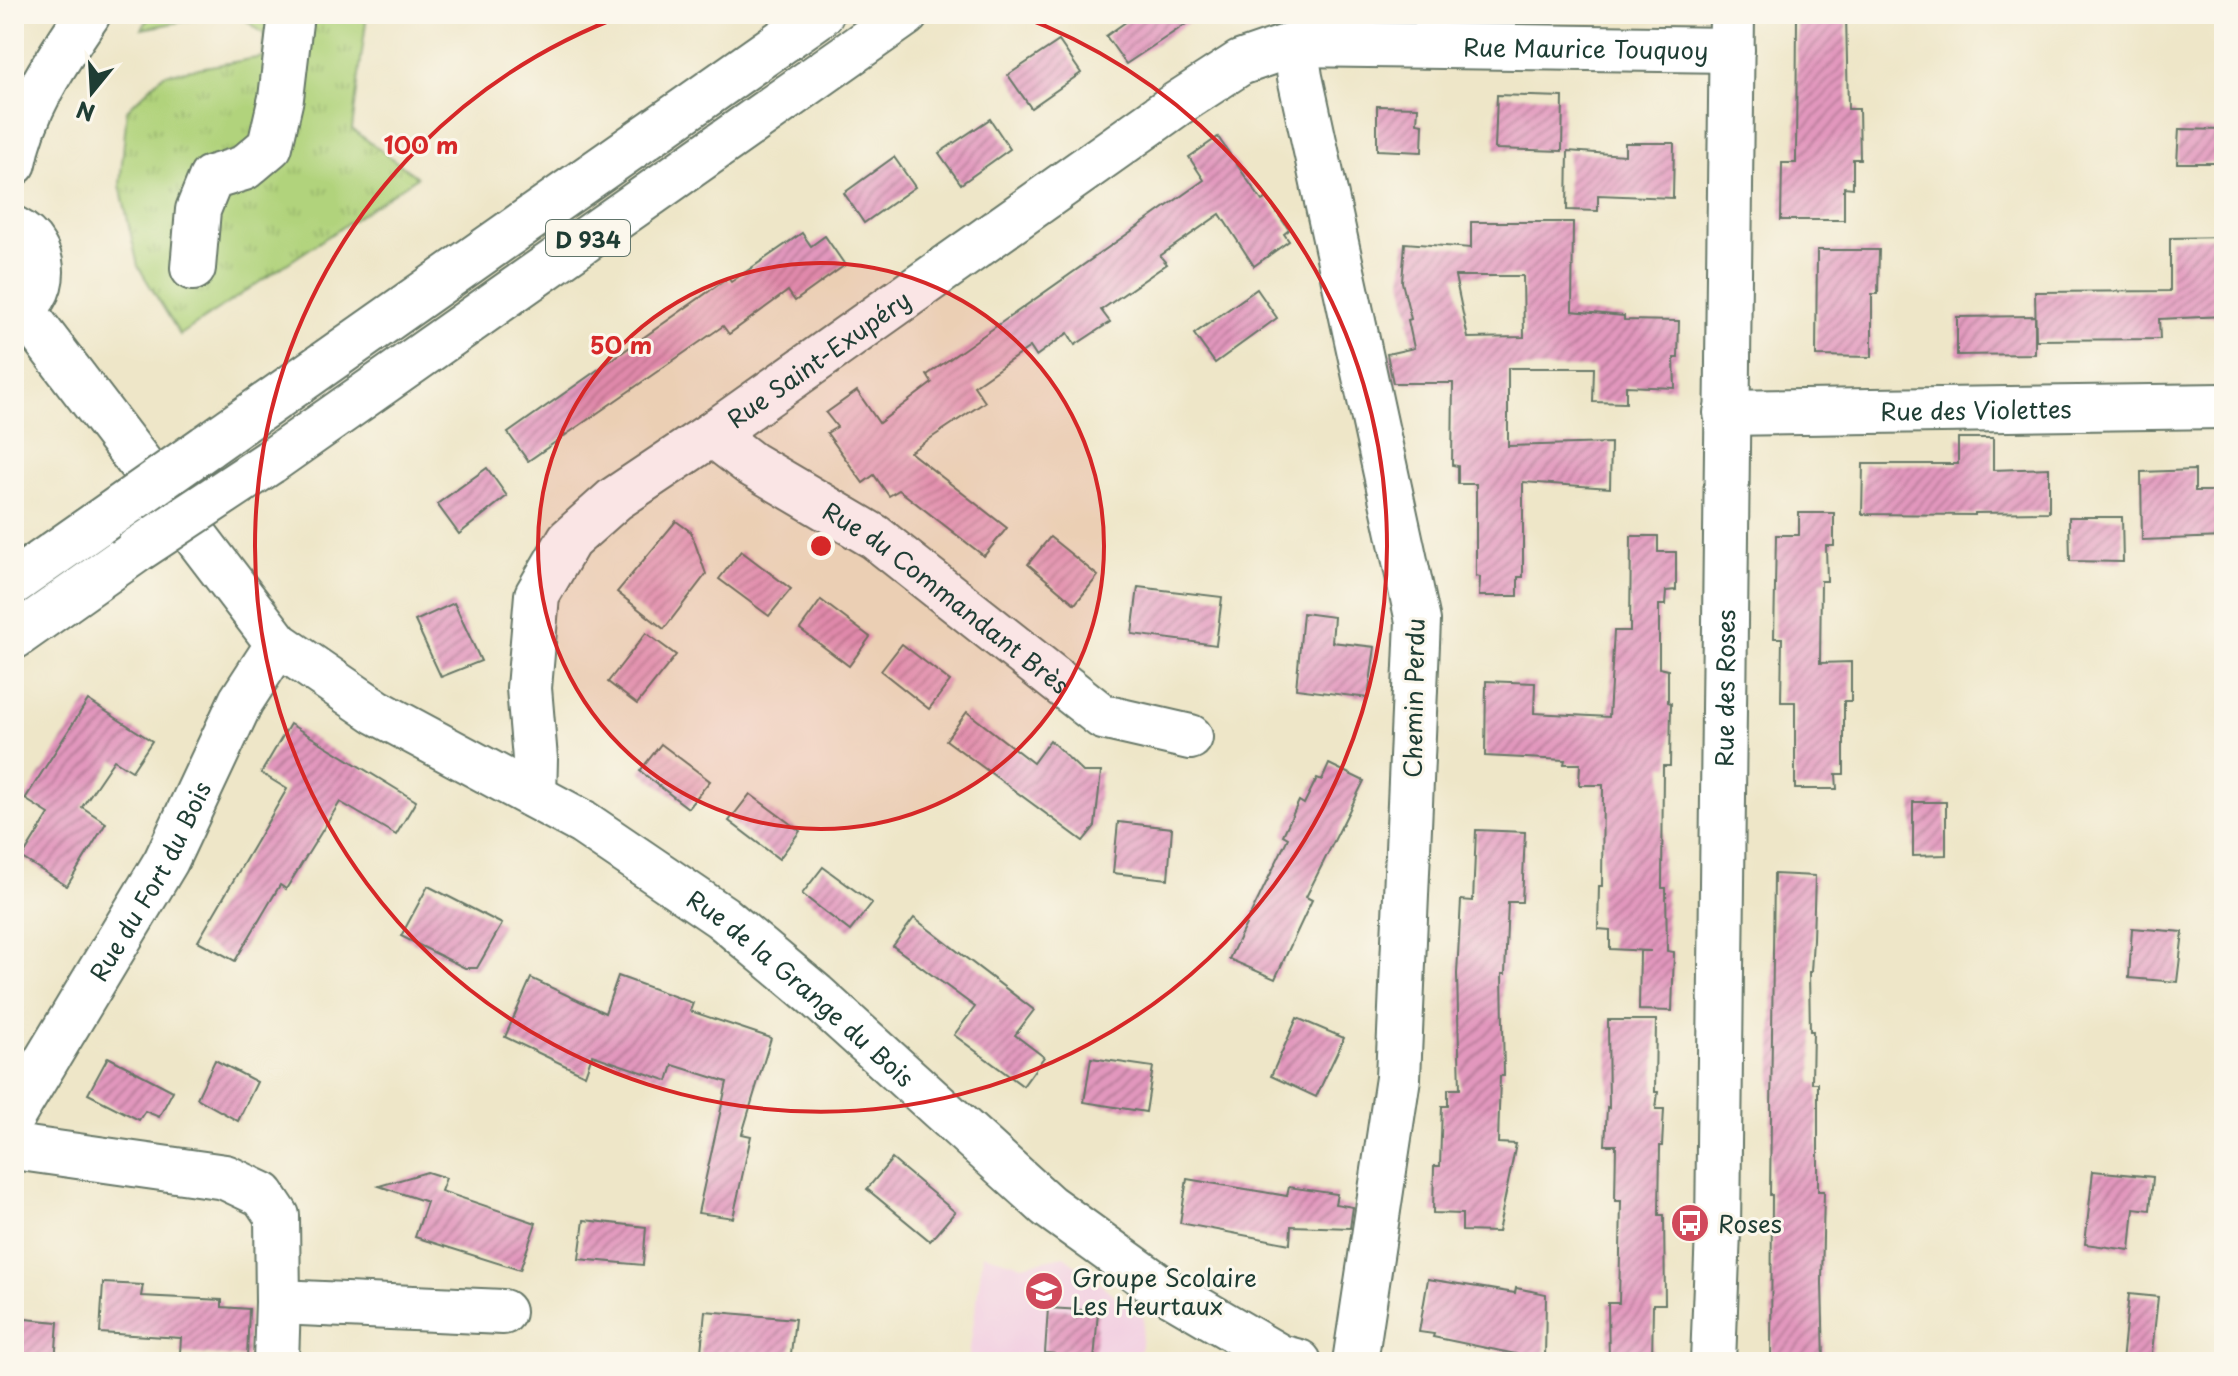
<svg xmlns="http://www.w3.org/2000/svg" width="2238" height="1376" viewBox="0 0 2238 1376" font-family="'Playpen Sans',sans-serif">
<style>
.built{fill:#f2cfe1}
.grass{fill:url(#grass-tufts);stroke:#688858;stroke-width:2}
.building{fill:url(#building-hatch);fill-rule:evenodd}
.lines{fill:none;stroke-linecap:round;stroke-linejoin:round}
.minor-casing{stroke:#677868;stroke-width:48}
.highway-casing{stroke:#677868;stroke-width:48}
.minor{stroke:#fff;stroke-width:44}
.highway{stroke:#fff;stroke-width:44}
.highway-bridge-casing{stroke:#677868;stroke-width:48;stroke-linecap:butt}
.highway-bridge{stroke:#fff;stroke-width:44}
.ring{fill:none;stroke:#d62828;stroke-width:4}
.labels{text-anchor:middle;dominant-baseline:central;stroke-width:6;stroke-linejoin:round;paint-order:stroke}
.shield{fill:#fbf7ec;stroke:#61756b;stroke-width:2}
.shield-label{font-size:22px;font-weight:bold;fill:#1f3d34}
.street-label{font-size:24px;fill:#1f3d34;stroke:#fbf7ec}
.poi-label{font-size:24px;fill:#1f3d34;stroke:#fbf7ec;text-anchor:start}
.centre{fill:#d62828;stroke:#fbf7ec;stroke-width:4}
.ring-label{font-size:24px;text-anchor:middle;font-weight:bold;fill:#d62828;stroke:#fbf7ec;stroke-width:6;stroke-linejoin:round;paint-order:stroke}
</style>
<defs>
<pattern id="grass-tufts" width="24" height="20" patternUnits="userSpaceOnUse" patternTransform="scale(2)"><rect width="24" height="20" fill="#b1d37c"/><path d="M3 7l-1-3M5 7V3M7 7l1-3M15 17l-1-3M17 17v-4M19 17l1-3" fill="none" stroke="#98b66c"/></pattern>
<pattern id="building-hatch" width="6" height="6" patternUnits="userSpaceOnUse" patternTransform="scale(2)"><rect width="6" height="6" fill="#e297bd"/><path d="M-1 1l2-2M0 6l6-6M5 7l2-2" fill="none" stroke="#b77c9a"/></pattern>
</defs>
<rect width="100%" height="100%" fill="#fbf7ec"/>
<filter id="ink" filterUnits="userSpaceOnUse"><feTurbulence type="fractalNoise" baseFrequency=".0125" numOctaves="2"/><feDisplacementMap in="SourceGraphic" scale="16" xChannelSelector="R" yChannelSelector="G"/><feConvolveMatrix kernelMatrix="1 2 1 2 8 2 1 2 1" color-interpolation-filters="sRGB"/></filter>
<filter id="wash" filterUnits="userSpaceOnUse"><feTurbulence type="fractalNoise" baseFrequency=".006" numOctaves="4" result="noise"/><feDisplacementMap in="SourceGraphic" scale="32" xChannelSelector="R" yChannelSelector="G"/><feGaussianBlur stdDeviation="1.8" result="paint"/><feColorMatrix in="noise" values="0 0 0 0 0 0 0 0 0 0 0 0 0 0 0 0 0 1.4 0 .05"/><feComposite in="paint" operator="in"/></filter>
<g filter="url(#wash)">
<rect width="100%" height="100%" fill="#eee6c8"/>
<polygon class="built" points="983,1254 1022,1265 1064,1256 1144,1318 1140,1352 1211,1355 1219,1362 968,1362"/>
<g class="grass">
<polygon points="151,14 221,14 142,29"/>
<polygon points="238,14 367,14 352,129 417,177 180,335 138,266 120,185 127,110 164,74 263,57 264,34"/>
</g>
<g id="blocks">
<g class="building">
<polygon points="1137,14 1201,14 1126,64 1106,36"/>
<polygon points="1797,14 1846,14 1848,109 1859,109 1860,159 1853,159 1853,188 1844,187 1844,220 1781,220 1782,163 1796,163"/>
<polygon points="1059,41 1081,73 1031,108 1008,75"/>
<polygon points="1497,95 1563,97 1562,151 1495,149"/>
<polygon points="1377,106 1418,107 1417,123 1423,124 1422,152 1377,150"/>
<polygon points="990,119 1010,149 961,184 939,153"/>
<polygon points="2179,129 2224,130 2224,163 2177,163"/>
<polygon points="1218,137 1262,201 1267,198 1289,230 1284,234 1289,241 1254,266 1220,214 1160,256 1167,264 1101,310 1110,322 1075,345 1068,333 1036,356 1030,347 974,386 985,402 910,452 1007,528 984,556 899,490 889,496 874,475 863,483 827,433 837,427 826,413 857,391 879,423 932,383 927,375 1204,180 1189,157"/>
<polygon points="1625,143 1674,143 1673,198 1598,195 1598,211 1567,210 1568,151 1625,155"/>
<polygon points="894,157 915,187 864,223 844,193"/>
<path d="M1471,222h102l-1,89 52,5v4l55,1 -1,37h-4l1,30 -49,-2v17l-33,-1 1,-34h-86v78l103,-3 -1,45 -87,-6v95h-5v19h-39l1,-19 -4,-1v-92h-18v-18l-6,-1 1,-82h-60l-6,-29 27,-6 -6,-28 3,-1 -9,-37 3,-39 66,5zM1455,276h68l1,61 -56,1z"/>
<polygon points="802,233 811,246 825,236 845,265 795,301 788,291 729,334 723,326 528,461 508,433 728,278 731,282"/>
<polygon points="2224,237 2224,316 2159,319 2160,339 2036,340 2035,292 2170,291 2170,238"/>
<polygon points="1817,250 1879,250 1878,294 1872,294 1872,357 1816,356"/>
<polygon points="1257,289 1277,318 1215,363 1194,334"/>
<polygon points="2035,316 2035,354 1957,355 1957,317"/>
<polygon points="1958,438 1993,438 1993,470 2049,468 2049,512 1975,513 1975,515 1862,514 1863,464 1958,464"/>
<polygon points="487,468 507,496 459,534 437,504"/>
<polygon points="2195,470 2195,491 2224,491 2224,537 2142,540 2141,472"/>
<polygon points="1799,513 1834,513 1834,546 1826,546 1827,581 1821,581 1820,663 1851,662 1851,701 1844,701 1844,774 1836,774 1837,789 1795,789 1795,702 1781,702 1782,638 1774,638 1776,535 1799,535"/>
<polygon points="2069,517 2122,517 2123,562 2070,561"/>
<polygon points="676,521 691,532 706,574 664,629 617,592"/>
<polygon points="1631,536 1658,536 1658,552 1676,552 1676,590 1666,591 1665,605 1659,605 1659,668 1668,670 1668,702 1671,703 1670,766 1663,766 1662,888 1666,888 1667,951 1674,952 1672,1011 1639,1010 1640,951 1651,951 1610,949 1610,930 1598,929 1599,886 1602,886 1603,785 1579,785 1580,764 1564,764 1565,760 1485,756 1486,681 1535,683 1534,713 1609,717 1614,631 1630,631"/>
<polygon points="1050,537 1098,576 1075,604 1028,564"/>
<polygon points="741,551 791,589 769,616 719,579"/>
<polygon points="1138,587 1222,597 1216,645 1132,634"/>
<polygon points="821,600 870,637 849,666 800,629"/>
<polygon points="454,603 481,661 441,677 415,621"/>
<polygon points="1303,613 1334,617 1332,642 1375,647 1368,698 1296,689"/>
<polygon points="646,633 676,655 637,704 608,682"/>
<polygon points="902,644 950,681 929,709 881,671"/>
<polygon points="88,700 152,741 132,771 114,760 82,807 106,823 67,886 22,858 49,814 25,799"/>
<polygon points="967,712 1033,763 1050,740 1083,772 1101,772 1095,826 1083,841 946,740"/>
<polygon points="290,724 416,801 396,835 340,802 286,889 280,885 235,961 198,941 287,789 261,773"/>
<polygon points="661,744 710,781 688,808 640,771"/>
<polygon points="1329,764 1364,781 1306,897 1312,900 1275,979 1229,959 1288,838 1283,835 1299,801 1304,804 1317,778 1322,780"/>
<polygon points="750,794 800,831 779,859 729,821"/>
<polygon points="1913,802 1946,802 1946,855 1913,856"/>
<polygon points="1118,822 1172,828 1168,879 1113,873"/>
<polygon points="1476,830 1525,832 1522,902 1508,902 1505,974 1502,974 1504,1076 1500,1076 1498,1143 1516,1144 1498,1232 1462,1231 1462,1214 1433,1213 1434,1166 1440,1166 1442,1106 1448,1106 1448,1089 1460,1089 1457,974 1461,900 1473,901"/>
<polygon points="823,867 872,903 850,931 802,894"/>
<polygon points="1774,874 1815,876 1813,939 1811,972 1809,972 1810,1031 1813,1031 1812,1083 1818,1083 1818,1191 1824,1191 1822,1282 1824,1362 1771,1362 1772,1195 1770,1195"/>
<polygon points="428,886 502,924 477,968 465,968 401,936"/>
<polygon points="914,918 1034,1010 1015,1035 1044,1057 1023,1086 954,1035 975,1007 893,946"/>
<polygon points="2132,928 2183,932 2177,982 2129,978"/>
<polygon points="618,976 693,1003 690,1011 771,1038 742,1134 751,1136 733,1218 698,1213 727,1082 673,1065 668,1081 592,1055 585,1075 505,1037 531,978 605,1013"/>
<polygon points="1297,1018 1344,1038 1316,1097 1271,1076"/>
<polygon points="1608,1020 1656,1020 1655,1092 1658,1092 1656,1109 1664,1109 1662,1146 1660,1146 1659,1215 1664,1215 1665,1304 1653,1304 1652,1362 1609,1362 1608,1303 1619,1303 1621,1201 1615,1201 1616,1145 1605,1145 1607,1107 1609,1108"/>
<polygon points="108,1057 173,1091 159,1117 145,1111 139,1120 88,1094"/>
<polygon points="1091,1058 1153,1067 1146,1112 1084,1102"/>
<polygon points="215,1060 257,1082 238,1121 197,1098"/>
<polygon points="892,1159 955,1212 930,1241 867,1189"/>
<polygon points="2093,1171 2153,1177 2150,1210 2134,1208 2130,1250 2085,1244"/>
<polygon points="427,1172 446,1178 441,1191 536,1223 520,1270 415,1237 427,1202 379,1186"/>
<polygon points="1187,1179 1287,1196 1289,1187 1337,1194 1335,1204 1353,1207 1350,1228 1291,1226 1290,1244 1180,1223"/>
<polygon points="584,1220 646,1227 643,1265 579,1259"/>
<polygon points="1428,1279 1515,1293 1516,1288 1546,1294 1545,1360 1433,1337 1434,1334 1419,1332"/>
<polygon points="103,1283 143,1285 141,1296 222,1300 222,1307 249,1309 247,1358 180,1353 181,1338 100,1333"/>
<polygon points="2129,1294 2158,1297 2151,1362 2122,1362"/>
<polygon points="1048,1308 1098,1311 1094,1362 1054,1362 1054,1354 1045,1353"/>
<polygon points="705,1311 795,1319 790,1362 700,1362"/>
<polygon points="14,1318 58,1322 55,1362 14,1362"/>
</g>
</g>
</g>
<g filter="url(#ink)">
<use href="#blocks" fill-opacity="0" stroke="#677868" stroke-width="2"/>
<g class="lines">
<g class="minor-casing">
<g id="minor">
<polyline points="1295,44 1300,77 1418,621 1398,1078 1355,1362"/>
<path d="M14,163c10,-56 43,-103 74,-149"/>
<path d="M14,229c36,18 36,67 0,86"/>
<polyline points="193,268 198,210 211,178 244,168 270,146 281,98 291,14"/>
<path id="s1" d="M23,310l255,334 99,68 205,110 140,95 93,78 233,211 112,81 120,70 19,5"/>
<path id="s2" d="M1726,413l498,-7"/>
<path id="s3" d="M712,434l39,30 124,73 228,180 87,20"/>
<path id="s4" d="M534,796l1,-37 -6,-71 8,-93 32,-55 46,-41 97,-65 465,-330 63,-41 55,-19 437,6"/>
<path id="s5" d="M14,1114l152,-253 75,-160 37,-57"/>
<polyline points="14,1147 225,1177 263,1195 277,1216 278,1302 276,1362"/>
<polyline points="278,1302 503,1312"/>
<path id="s6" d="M1713,1362l5,-131 14,-1217"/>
</g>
</g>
<g class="highway-casing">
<g id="highway">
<polyline points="206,447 821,14"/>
<polyline points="270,462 906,14"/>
<polyline points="14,582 98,523"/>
<polyline points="14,637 137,550"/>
</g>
</g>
<use href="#minor" class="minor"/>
<use href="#highway" class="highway"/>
<g class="highway-bridge-casing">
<g id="highway-bridge">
<polyline points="98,523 206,447"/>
<polyline points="137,550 270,462"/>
</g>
</g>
<use href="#highway-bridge" class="highway-bridge"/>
</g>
</g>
<circle cx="821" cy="546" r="283" fill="#d62828" fill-opacity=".12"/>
<g class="ring">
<circle cx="821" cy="546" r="283"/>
<path d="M1015 14A566 566 0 1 1 627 14"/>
</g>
<defs>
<g id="bus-disc" transform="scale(2)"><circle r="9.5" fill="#d1495b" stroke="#fbf7ec"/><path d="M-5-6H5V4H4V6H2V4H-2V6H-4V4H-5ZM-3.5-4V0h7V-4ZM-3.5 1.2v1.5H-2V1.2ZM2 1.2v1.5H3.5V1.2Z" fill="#fff"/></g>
<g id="school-disc" transform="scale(2)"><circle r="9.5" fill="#d1495b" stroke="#fbf7ec"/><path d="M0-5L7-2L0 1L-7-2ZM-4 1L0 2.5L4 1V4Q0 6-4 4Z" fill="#fff"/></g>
</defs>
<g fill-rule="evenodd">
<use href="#bus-disc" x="1690" y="1223"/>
<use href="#school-disc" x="1044" y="1291"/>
</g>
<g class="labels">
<rect class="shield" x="546" y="220" width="84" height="36" rx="6"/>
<g class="shield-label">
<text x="588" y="238">D 934</text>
</g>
<g class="street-label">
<text stroke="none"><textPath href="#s4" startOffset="1438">Rue Maurice Touquoy</textPath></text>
<text stroke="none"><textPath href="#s4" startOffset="574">Rue Saint-Exupéry</textPath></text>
<text stroke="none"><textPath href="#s2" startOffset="250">Rue des Violettes</textPath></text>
<text stroke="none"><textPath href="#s3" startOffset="286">Rue du Commandant Brès</textPath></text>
<text stroke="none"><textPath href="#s6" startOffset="674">Rue des Roses</textPath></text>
<text transform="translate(1413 698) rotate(-89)">Chemin Perdu</text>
<text stroke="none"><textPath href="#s5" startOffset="270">Rue du Fort du Bois</textPath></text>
<text stroke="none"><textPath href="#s1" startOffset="1048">Rue de la Grange du Bois</textPath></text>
</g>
<g class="poi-label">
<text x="1718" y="1223">Roses</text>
<text x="1072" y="1277">Groupe Scolaire<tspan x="1072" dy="28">Les Heurtaux</tspan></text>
</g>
</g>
<circle cx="821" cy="546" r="12" class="centre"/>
<g class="ring-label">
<text x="421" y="154">100 m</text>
<text x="621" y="354">50 m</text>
</g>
<rect width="2238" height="1376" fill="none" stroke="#fbf7ec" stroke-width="48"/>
<g transform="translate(92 92) rotate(198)" stroke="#fbf7ec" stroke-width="6" paint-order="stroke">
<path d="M0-6L14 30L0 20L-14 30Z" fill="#1f3d34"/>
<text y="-12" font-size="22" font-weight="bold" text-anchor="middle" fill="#1f3d34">N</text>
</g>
</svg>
